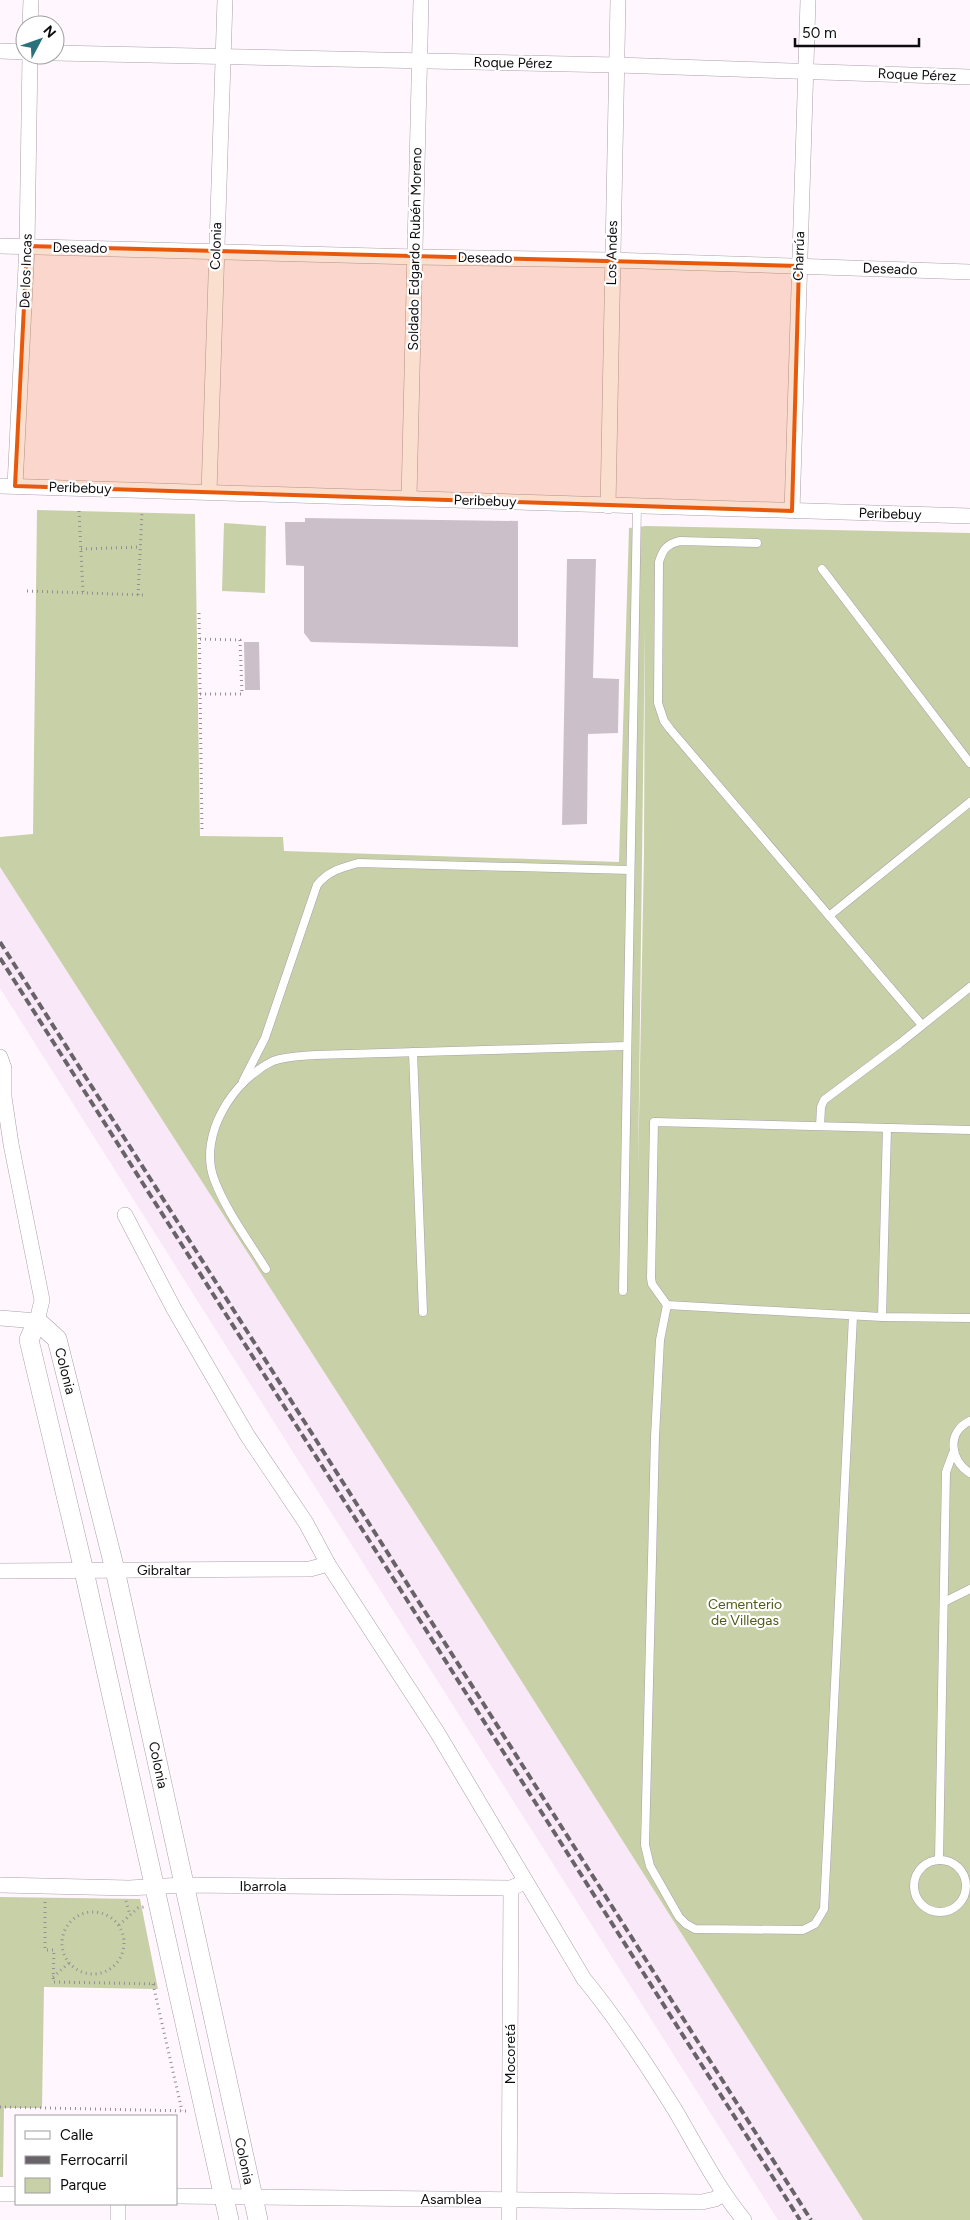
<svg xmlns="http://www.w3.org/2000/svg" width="970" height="2220" viewBox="0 0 970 2220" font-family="Figtree,sans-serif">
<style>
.built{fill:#f9e8f8}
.green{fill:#c7d0a7;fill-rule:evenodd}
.building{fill:#cbc0ca}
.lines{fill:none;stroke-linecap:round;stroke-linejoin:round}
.service-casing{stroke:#aaa0a9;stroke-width:9}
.minor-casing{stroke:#aaa0a9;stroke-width:16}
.tertiary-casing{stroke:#aaa0a9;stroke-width:20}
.path{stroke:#958e94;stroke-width:3;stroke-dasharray:1 4;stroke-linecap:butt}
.service{stroke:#fff;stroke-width:8}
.minor{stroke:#fff;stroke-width:15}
.tertiary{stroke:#fff;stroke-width:19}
.rail{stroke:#686368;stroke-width:4;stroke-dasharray:8 4;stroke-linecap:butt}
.marked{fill:#e8590c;fill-opacity:0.2;stroke:#e8590c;stroke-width:4;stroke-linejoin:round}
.labels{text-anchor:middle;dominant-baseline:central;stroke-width:4.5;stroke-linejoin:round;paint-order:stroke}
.street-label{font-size:14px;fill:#0f0c0f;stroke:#fff}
.park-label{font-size:14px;fill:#4f5a14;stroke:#fff}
</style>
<rect width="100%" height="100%" fill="#fff6fe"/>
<polygon class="built" points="0,867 439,1551 863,2220 778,2220 0,988"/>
<g class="green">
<path d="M37,510l158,4 5,322 83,1 1,14 335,11 10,-334 17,-2 324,7v1687h-107l-424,-669 -439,-684v-30l33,-3zM645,624l-1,229 -6,321v-1z"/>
<polygon points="224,523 266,526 265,593 222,591"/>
<polygon points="0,1897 140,1899 158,1989 44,1987 42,2108 4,2108 3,2177 0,2177"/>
</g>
<g class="building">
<polygon points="305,518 518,521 518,647 311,642 304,633 304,566 286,565 285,522 305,522"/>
<polygon points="567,559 596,559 593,678 619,679 618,733 588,734 587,824 562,825"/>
<polygon points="244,642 259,642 260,690 245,690"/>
</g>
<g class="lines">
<g class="service-casing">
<g id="service">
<path d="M757,543l-77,-2c-13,3 -17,8 -21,21l-1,141 6,18 6,8 252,296"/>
<polyline points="822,569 970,763"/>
<polyline points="829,916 970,802"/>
<polyline points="413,1052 423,1312"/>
<path d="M243,1081l22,-43 52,-153c11,-14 24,-17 41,-22l272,7"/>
<polyline points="820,1126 821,1107 824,1100 899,1044 970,987"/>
<path d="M266,1269c-18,-29 -40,-58 -52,-90 -16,-44 19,-99 59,-118 13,-5 28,-5 42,-6l312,-9"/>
<polyline points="623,1291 637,506"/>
<polyline points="667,1305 882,1317 970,1318"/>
<polyline points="853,1316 824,1909 815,1924 803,1930 695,1929 686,1924 679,1917 650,1866 645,1845 655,1437 660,1340 667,1305 652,1284 651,1278 654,1122 970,1130"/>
<polyline points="882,1317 887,1128"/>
<path d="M970,1421c-24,11 -20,40 0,52"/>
<polyline points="944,1602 970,1589"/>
<polyline points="939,1860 946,1472 953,1453"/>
<circle cx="940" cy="1886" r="26"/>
</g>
</g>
<g class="minor-casing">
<g id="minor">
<polyline points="30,25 31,0"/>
<polyline points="0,51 25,52"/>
<polyline points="55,53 617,65 970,77"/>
<polyline points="0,246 416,257 611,260 970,272"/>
<polyline points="0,486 970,516"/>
<polyline points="15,486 27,246 30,55"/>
<polyline points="209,492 225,0"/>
<polyline points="409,498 421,0"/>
<polyline points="608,506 618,0"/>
<polyline points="792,511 808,0"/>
<polyline points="0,1057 4,1068 4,1097 11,1144 42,1300 37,1321 0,1318"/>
<path d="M125,1215l49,94 73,126 59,88 22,41 109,168 147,247c34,41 63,86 91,131 22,37 41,76 69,110"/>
<polyline points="0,1571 310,1569 328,1564"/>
<polyline points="0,1885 129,1888 184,1885 511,1888 525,1882"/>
<polyline points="0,2194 16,2194"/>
<polyline points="176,2196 702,2202 715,2199 724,2193"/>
<polyline points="118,2220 118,2204"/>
<polyline points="509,2220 511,1888"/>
</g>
</g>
<g class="tertiary-casing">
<polyline id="tertiary" points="229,2220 84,1571 29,1340 37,1321 57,1339 115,1570 258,2220"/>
</g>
<g class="path">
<polyline points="79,511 83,593"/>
<polyline points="81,549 140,547"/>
<polyline points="27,591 145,595"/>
<polyline points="138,595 142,513"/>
<polyline points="199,613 202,832"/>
<polyline points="200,639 240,640 242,694 200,694"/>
<polyline points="126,1901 130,1915"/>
<polyline points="45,1902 45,1950 54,1950 53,1982 159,1984"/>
<circle cx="93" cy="1943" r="31"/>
<polyline points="119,1925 138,1908 144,1907"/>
<polyline points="53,1977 69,1963"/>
<polyline points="153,1984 182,2111"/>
<polyline points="0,2107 189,2111"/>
</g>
<use href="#service" class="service"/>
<use href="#minor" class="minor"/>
<use href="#tertiary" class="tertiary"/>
<g class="rail">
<polyline points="0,942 811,2220"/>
<polyline points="0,958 800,2220"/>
</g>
</g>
<path class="marked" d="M27,246l772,20 -7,245 -777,-25z"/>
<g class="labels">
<g class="street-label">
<text transform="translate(513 63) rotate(1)">Roque Pérez</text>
<text transform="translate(917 75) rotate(2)">Roque Pérez</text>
<text transform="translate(216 246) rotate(-88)">Colonia</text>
<text transform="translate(80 248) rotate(1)">Deseado</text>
<text transform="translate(415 249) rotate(-89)">Soldado Edgardo Rubén Moreno</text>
<text transform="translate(612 253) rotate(-89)">Los Andes</text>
<text transform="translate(799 256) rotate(-88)">Charrúa</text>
<text transform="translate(485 258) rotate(1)">Deseado</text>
<text transform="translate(890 269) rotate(2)">Deseado</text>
<text transform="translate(26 271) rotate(-88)">De los Incas</text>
<text transform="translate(80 488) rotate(2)">Peribebuy</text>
<text transform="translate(485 501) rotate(2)">Peribebuy</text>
<text transform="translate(890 514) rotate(2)">Peribebuy</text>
<text transform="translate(65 1371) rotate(76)">Colonia</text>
<text x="164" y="1570">Gibraltar</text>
<text transform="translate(158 1765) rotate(78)">Colonia</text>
<text x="263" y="1886">Ibarrola</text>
<text transform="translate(510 2054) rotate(-90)">Mocoretá</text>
<text transform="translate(244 2161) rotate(78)">Colonia</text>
<text x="451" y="2199">Asamblea</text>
</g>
<g class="park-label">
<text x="745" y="1604">Cementerio<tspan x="745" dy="16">de Villegas</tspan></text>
</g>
</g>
<rect x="15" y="2115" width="162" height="90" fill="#ffffff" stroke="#9f9e9f"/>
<rect x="25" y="2131" width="25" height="8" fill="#ffffff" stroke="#9f9e9f"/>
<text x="60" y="2140" font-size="15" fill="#0f0c0f">Calle</text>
<rect x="25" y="2156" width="25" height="8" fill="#686368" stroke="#9f9e9f"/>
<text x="60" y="2165" font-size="15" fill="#0f0c0f">Ferrocarril</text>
<rect x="25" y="2178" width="25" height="15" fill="#c7d0a7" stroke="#9f9e9f"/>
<text x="60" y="2190" font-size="15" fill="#0f0c0f">Parque</text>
<g transform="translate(40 40) rotate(49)"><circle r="24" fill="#ffffff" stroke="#9f9e9f"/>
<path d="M0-4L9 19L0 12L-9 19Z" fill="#29727c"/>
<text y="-8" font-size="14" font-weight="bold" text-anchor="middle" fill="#0f0c0f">N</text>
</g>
<path d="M795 38v8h124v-8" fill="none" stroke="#0f0c0f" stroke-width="2.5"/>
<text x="802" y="38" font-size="15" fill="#0f0c0f" stroke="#ffffff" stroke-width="4" paint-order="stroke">50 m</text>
</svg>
